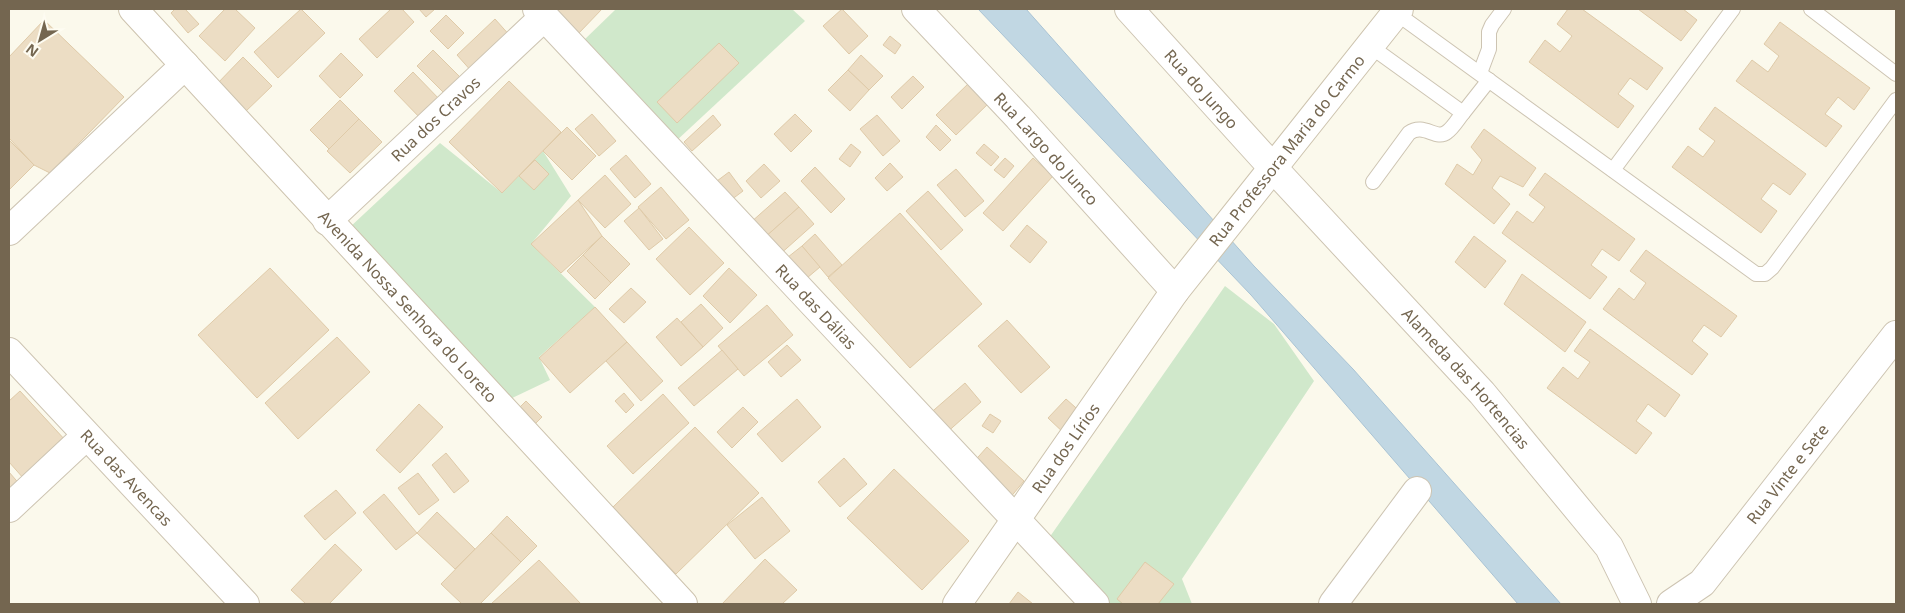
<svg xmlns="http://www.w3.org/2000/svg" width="1905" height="613" viewBox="0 0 1905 613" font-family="'Noto Sans',sans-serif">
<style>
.green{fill:#d0e8cb}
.water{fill:#c1d7e3;stroke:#a9c3d4}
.building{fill:#ecddc4;stroke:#dfcaa8}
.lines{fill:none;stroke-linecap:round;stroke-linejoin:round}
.lane-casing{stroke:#cdc4b2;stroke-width:16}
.street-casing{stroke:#cdc4b2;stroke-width:30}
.secondary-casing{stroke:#cdc3ae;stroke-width:30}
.lane{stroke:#fff;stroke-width:14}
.street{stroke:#fff;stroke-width:28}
.secondary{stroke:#fff;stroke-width:28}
.labels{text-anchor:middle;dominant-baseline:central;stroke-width:4;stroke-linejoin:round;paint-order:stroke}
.street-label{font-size:16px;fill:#746650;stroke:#fefcf2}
</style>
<rect width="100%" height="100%" fill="#fbf9ec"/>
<g class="green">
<polygon points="616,9 792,9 805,21 675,142 583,41"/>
<polygon points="440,143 502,193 543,151 571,196 531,244 595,307 539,357 550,380 508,400 349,228"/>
<polygon points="1225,286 1274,324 1314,381 1182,579 1192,604 1108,604 1049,538"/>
</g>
<polygon class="water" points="978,9 1026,9 1254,266 1353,369 1561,604 1518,604 1251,295"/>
<g class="building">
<polygon points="175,9 185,9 199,24 188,33 171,13"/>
<polygon points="225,9 235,9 255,28 225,61 199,36"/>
<polygon points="301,9 325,33 278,78 254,52"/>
<polygon points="391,9 402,9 414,22 377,58 359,39"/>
<polygon points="419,9 435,9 426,17"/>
<polygon points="552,9 602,9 578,34"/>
<polygon points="842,9 868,36 849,54 823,26"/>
<polygon points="1568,9 1582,9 1663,68 1647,90 1630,78 1618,94 1634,106 1618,128 1529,62 1545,40 1560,52 1572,36 1557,24"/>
<polygon points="1638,9 1683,9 1697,20 1681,41"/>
<polygon points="446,15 464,33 448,49 430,31"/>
<polygon points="495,19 512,38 473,73 457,55"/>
<polygon points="44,20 124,97 50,173 34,165 9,138 9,57"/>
<polygon points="1780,22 1870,88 1854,110 1838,97 1825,114 1842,126 1826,147 1736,81 1752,60 1768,72 1779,56 1764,44"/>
<polygon points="890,36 901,45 895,54 883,45"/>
<polygon points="719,43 739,63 677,123 657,102"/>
<polygon points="433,50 461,78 445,94 417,66"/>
<polygon points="341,53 363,75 340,98 319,76"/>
<polygon points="861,55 883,76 869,90 848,70"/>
<polygon points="243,57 272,86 243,114 215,86"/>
<polygon points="848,70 869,90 850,111 828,90"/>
<polygon points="413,72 442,102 423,121 394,91"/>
<polygon points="913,76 924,87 902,109 891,97"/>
<polygon points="509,81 561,132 502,193 449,142"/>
<polygon points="970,82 990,102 956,135 936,115"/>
<polygon points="340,100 359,119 329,149 310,130"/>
<polygon points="1715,107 1806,174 1790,195 1773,183 1761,199 1777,211 1761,233 1672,167 1688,146 1703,157 1715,141 1699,129"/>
<polygon points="592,114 616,141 599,156 575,129"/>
<polygon points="795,114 812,131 791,152 774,134"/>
<polygon points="713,115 721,125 692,151 684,142"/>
<polygon points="877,115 900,141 883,156 860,129"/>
<polygon points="359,119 382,142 350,173 327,151"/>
<polygon points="936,125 951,140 940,151 926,137"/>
<polygon points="567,127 596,156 572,180 543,151"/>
<polygon points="1484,129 1536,168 1523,187 1500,176 1492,188 1510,204 1494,224 1445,184 1457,164 1473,175 1482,160 1471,147"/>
<polygon points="9,140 34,165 9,190"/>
<polygon points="851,144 861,152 850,167 839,159"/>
<polygon points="984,144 999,157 991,166 976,153"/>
<polygon points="626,155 651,184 635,198 610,169"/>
<polygon points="1005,158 1014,166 1004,178 994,170"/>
<polygon points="1033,158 1053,176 1003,231 983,213"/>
<polygon points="535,160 549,174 534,190 519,176"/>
<polygon points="890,163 903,177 887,191 875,178"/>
<polygon points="764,164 780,181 761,198 746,181"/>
<polygon points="815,167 845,199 831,213 801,181"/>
<polygon points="956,169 984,201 965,217 937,185"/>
<polygon points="729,172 743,191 727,203 713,184"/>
<polygon points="1545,173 1635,239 1619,261 1602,249 1591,265 1607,277 1590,299 1502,233 1517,211 1533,223 1545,207 1529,195"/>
<polygon points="605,175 631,204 605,228 578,200"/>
<polygon points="661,187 689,220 666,239 638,207"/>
<polygon points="928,191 963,230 941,250 906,211"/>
<polygon points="785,192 799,207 763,239 750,223"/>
<polygon points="578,200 602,236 561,273 531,244"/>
<polygon points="799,207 814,224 778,256 763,239"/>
<polygon points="639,208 663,239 649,250 624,221"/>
<polygon points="900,213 982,304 910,368 828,278"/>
<polygon points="1027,225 1047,242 1030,263 1010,246"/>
<polygon points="689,227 724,263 690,295 656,259"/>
<polygon points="815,234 842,265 828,277 802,246"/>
<polygon points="602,236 630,264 611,283 583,255"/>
<polygon points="1474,236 1506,261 1485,288 1455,262"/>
<polygon points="802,246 820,267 801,283 783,261"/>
<polygon points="1646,250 1737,316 1721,337 1704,325 1692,341 1708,354 1692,375 1603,309 1619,288 1634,300 1646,283 1630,271"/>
<polygon points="583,255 611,283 595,299 567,271"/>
<polygon points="270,268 329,330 257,398 198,335"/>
<polygon points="729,268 757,295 730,323 703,296"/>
<polygon points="1522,274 1586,322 1565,352 1504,304"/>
<polygon points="631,288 646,302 624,323 609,309"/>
<polygon points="701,304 723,328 703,347 681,322"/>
<polygon points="767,305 793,335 744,376 718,346"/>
<polygon points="595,307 627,342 570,393 539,358"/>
<polygon points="677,318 703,347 681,366 656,337"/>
<polygon points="1007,320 1050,367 1021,393 978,346"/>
<polygon points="1590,329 1680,395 1665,417 1648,404 1636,421 1652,433 1636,454 1547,388 1563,367 1578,379 1590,362 1574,351"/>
<polygon points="337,337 370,372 298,439 265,403"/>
<polygon points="627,342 663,381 641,401 606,361"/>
<polygon points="787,345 801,360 781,377 768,362"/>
<polygon points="722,350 738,369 694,406 678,388"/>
<polygon points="965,383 981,402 944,435 927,416"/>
<polygon points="20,391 66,441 24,479 9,462 9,401"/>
<polygon points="624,393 634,405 626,413 615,401"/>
<polygon points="663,394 689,423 633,474 607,446"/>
<polygon points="797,399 821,427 782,462 757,434"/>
<polygon points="1066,399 1084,415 1066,435 1048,418"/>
<polygon points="526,401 542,417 533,426 517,410"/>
<polygon points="419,404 443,427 400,473 376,450"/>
<polygon points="743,407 758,422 732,448 717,432"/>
<polygon points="990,414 1001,421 993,433 982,426"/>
<polygon points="695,427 759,493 676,574 612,508"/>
<polygon points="987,447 1024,481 1009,499 971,465"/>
<polygon points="446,453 469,481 454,493 432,465"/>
<polygon points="844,458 867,484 840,507 818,482"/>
<polygon points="894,469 969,541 922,590 847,518"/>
<polygon points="9,472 22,487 9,498"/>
<polygon points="418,473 439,500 419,515 398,488"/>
<polygon points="336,490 356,513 325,540 304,516"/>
<polygon points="384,494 417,533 396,550 363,512"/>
<polygon points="762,497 790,531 755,559 727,525"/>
<polygon points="437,512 475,549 455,569 417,533"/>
<polygon points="507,516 537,546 521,562 491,533"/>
<polygon points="491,533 521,562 480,604 462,604 441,584"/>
<polygon points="335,544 362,570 329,604 306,604 291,590"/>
<polygon points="765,559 797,590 782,604 722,604"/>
<polygon points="539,560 581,604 491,604"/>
<polygon points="1145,562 1174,584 1158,604 1123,604 1117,599"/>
<polygon points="1018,592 1033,604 1009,604"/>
</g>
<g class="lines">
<g class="lane-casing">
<g id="lane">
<polyline points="1811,9 1896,74"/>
<polyline points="1396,13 1756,274 1765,274 1772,268 1896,100"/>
<polyline points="1370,46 1463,113 1489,80"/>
<polyline points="1480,73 1489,49 1489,32 1492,25 1504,9"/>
<polyline points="1613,170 1733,9"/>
<path d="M1373,182l36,-49c15,-11 27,8 38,-1 6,-4 11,-13 16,-19"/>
</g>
</g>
<g class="street-casing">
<g id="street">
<path id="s1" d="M537,9l558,595"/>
<path id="s2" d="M916,9l102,108 157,174"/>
<path id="s3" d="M1129,9l144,159 209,225 127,154 28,57"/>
<path id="s4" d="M327,221l217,-204"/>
<polyline points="9,231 185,65"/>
<path id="s5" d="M9,352l236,252"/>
<polyline points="9,508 86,436"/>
<polyline points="1333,604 1417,491"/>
<path id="s6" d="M1671,604l31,-21 194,-248"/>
</g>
</g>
<g class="secondary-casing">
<g id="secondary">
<path id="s7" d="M133,9l550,595"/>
<path id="s8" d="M957,604l218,-313 224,-282"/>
</g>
</g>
<use href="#lane" class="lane"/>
<use href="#street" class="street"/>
<use href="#secondary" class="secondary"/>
</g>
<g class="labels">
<g class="street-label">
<text stroke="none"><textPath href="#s3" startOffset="108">Rua do Jungo</textPath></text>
<text stroke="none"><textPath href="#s4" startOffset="149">Rua dos Cravos</textPath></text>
<text stroke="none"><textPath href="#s2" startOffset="191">Rua Largo do Junco</textPath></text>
<text stroke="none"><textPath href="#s8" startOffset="561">Rua Professora Maria do Carmo</textPath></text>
<text stroke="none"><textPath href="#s1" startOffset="408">Rua das Dálias</textPath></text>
<text stroke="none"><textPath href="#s7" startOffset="405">Avenida Nossa Senhora do Loreto</textPath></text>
<text stroke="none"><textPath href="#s3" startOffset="500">Alameda das Hortencias</textPath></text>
<text stroke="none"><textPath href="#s8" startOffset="190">Rua dos Lírios</textPath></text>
<text stroke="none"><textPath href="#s6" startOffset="176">Rua Vinte e Sete</textPath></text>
<text stroke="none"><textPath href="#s5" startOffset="172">Rua das Avencas</textPath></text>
</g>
</g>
<rect width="1905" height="613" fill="none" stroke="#746650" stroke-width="20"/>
<g transform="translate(40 40) rotate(217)" stroke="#fefcf2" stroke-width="4" paint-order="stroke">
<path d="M0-4L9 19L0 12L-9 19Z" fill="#746650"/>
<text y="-8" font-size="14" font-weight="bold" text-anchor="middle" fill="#746650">N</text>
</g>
</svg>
